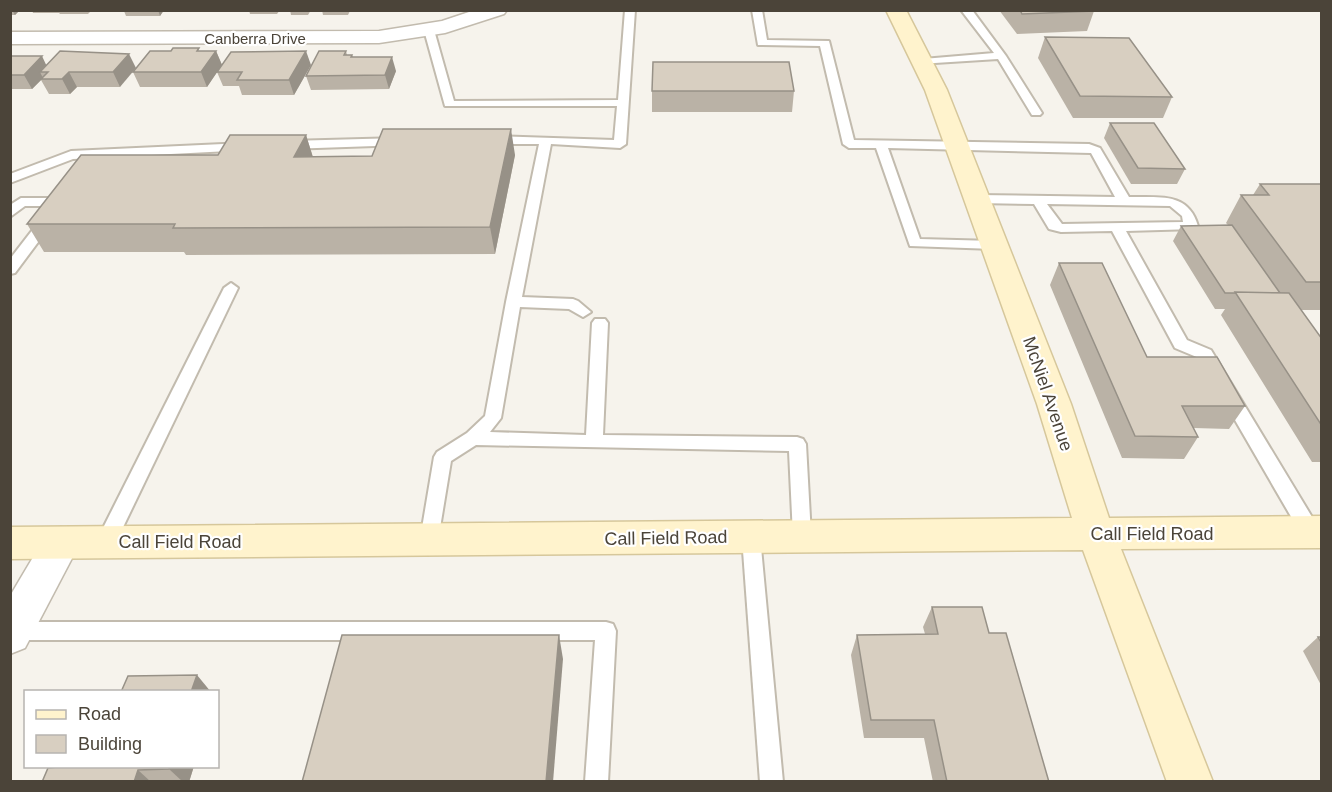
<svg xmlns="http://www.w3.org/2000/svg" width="1332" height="792" viewBox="0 0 1332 792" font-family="Arial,sans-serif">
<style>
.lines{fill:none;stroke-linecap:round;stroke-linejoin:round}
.lane-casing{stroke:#c2bbae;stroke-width:4}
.street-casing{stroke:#c2bbae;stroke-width:3}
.secondary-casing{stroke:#d6c79b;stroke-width:3}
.lane{fill:#fff;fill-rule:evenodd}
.street{fill:#fff;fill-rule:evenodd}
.secondary{fill:#fff3cd;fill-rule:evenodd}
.wall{fill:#bab2a6}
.shaded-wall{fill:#979187}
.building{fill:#d8cfc1;stroke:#979187;stroke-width:1.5}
.labels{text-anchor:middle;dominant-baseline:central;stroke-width:4.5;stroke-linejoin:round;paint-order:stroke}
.far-street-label{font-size:15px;fill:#4b4439;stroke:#fff}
.street-label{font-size:18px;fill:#4b4439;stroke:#fff}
</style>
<rect width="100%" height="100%" fill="#f6f3ec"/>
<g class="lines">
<g class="lane-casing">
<g id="lane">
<polygon points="625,10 635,10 626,144 620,148 551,144 522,297 573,299 578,301 591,312 583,317 569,309 520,307 501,418 490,432 586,435 592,323 595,319 605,319 608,323 603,435 797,437 803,439 806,444 811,536 809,542 802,544 795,542 793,536 789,451 476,445 451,461 438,540 436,546 429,548 422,546 420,540 434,457 437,452 467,433 485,416 506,302 539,144 492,144 486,140 492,136 614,140 617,106 445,106 424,30 429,27 434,30 454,101 618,100"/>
<path d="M752,10h10l5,30 62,1 25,99 235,4 11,4 29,49c29,1 59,-6 69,29l-2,3 -70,2 61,109 24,10 107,177 2,6 -2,6 -7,2 -7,-2 -105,-181 -24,-10 -63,-117 -51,1 -12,-3 -15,-25 -57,-1 -7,-4 7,-4 138,2 -24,-44 -203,-5 32,91 74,2 7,4 -7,4 -84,-3 -34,-98h-27l-6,-4 -23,-98 -62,-1zM1047,204l123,2 12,10 1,6 -121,2z"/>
<polygon points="961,10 972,10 1006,56 1042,113 1040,115 1032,115 998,59 919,64 919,60 923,59 994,53"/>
<polygon points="400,138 404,139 404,145 288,149 282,145 288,141"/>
<polygon points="245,143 251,147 249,150 73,159 10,183 10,174 71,151"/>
<polygon points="21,198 61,198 68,202 15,273 10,274 10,259 51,206 25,206 10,217 10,205"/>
<polygon points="231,283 238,288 113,548 106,550 99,548 97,542 99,536 224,288"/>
<polygon points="751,529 758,531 760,537 783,782 760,782 742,537 744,531"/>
<polygon points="13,622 606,622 613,624 616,631 608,782 585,782 595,640 13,640 10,639 10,623"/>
</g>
</g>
<g class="street-casing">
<g id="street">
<polygon points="475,10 507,10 504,14 445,33 379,43 10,44 10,32 379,31 442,21"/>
<polygon points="61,527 74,532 80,543 25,648 10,654 10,596 48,532"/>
</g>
</g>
<g class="secondary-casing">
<polygon id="secondary" points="886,10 906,10 947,90 1071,404 1109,518 1322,516 1322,548 1121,549 1213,782 1167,782 1083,550 10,559 10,527 1072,518 1037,404 925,90"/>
</g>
<use href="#lane" class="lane"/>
<use href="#street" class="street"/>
<use href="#secondary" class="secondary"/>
</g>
<g class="wall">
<polygon points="10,10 20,10 15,15 10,15"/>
<polygon points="32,10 92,10 88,14 60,14 59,13 33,13"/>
<polygon points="112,10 164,10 160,16 126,16 124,11"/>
<polygon points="249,10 280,10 277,14 250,14"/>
<polygon points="290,10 311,10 308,15 291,15"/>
<polygon points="322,10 379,10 350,11 348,15 323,15"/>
<polygon points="999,10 1094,10 1094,11 1087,31 1017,34"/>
<polygon points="1045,37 1172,97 1163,118 1073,118 1038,58"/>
<polygon points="200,51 216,51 222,65 311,65 294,95 242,95 239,86 223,86 217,72 207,87 140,87 133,72"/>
<polygon points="346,51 347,55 352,55 353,57 396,71 389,89 311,90 306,76"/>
<polygon points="129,54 120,87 77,87 70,94 49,94 41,80 32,89 10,89 10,56 46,65"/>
<polygon points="652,91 794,91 792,112 652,112"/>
<polygon points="1110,123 1185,169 1177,184 1131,184 1104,138"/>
<polygon points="306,135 313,157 515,155 495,254 186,255 184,252 44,252 27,224 218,155"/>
<polygon points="1260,184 1322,184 1322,310 1301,310 1322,339 1322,462 1312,462 1221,315 1225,309 1215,309 1173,241 1181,226 1228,225 1226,223 1241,195 1253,195"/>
<polygon points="1059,263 1147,357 1245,406 1229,429 1194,428 1198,437 1184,459 1122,458 1050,285"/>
<polygon points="932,607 989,633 1049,782 933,782 924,738 864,738 851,655 857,635 925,634 923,627"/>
<polygon points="1318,637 1322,637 1322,687 1303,651"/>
<polygon points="67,766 194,766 189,782 42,782"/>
</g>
<g class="shaded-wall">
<polygon points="12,10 20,10 15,15"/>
<polygon points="158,10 164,10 160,16"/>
<polygon points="216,51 222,65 207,87 201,72"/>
<polygon points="306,51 311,65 294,95 289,80"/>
<polygon points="129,54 136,68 120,87 113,72"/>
<polygon points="42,56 49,71 40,72 43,78 32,89 24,75"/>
<polygon points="392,57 396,71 389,89 385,75"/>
<polygon points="69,72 77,87 70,94 62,79"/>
<polygon points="511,129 515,155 495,254 490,227"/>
<polygon points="306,135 314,161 294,157"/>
<polygon points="559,635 563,659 553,782 546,782"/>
<polygon points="197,675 211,692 191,692"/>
<polygon points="170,766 194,766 189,782 183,782 169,769"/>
<polygon points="138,770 151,782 134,782"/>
</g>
<g class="building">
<polygon points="1020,10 1094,10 1094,11 1022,14"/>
<polygon points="1045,37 1129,38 1172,97 1080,96"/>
<polygon points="173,48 199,48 197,51 216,51 201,72 133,72 150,51 171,51"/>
<polygon points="60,51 129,54 113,72 69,72 62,79 41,79 48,72 40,72"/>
<polygon points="306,51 289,80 237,80 242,72 217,72 231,52"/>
<polygon points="319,51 346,51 344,55 352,55 351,57 392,57 385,75 306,76"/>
<polygon points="10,56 42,56 24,75 10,75"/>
<polygon points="653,62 789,62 794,91 652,91"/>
<polygon points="1110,123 1154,123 1185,169 1138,168"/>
<polygon points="383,129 511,129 490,227 173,228 175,224 27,224 81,155 218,155 230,135 306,135 294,157 372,156"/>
<polygon points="1260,184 1322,184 1322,282 1306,282 1241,195 1269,195"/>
<polygon points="1232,225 1280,293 1225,293 1181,226"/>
<polygon points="1059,263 1102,263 1147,357 1217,357 1245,406 1182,406 1198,437 1135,436"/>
<polygon points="1235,292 1289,293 1322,339 1322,426"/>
<polygon points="932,607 982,607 989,633 1006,633 1049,782 947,782 934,720 871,720 857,635 938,634"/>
<polygon points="342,635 559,635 546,782 302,782"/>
<polygon points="1318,637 1322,637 1322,644"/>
<polygon points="197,675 191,692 121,692 128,676"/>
<polygon points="67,766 170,766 169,769 138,770 134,782 42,782 48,768"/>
</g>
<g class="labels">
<g class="far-street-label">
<text x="255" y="38">Canberra Drive</text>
</g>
<g class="street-label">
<text transform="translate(1048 394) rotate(71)">McNiel Avenue</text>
<text x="1152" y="534">Call Field Road</text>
<text transform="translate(666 538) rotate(-1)">Call Field Road</text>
<text x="180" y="542">Call Field Road</text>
</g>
</g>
<rect width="1332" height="792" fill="none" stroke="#4b4439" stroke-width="24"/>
<rect x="24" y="690" width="195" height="78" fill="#ffffff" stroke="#b7b4b0" stroke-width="1.5"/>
<rect x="36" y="710" width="30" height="9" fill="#fff3cd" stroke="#b7b4b0" stroke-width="1.5"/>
<text x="78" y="720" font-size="18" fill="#4b4439">Road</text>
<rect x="36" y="735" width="30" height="18" fill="#d8cfc1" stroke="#b7b4b0" stroke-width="1.5"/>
<text x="78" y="750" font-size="18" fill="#4b4439">Building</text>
</svg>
